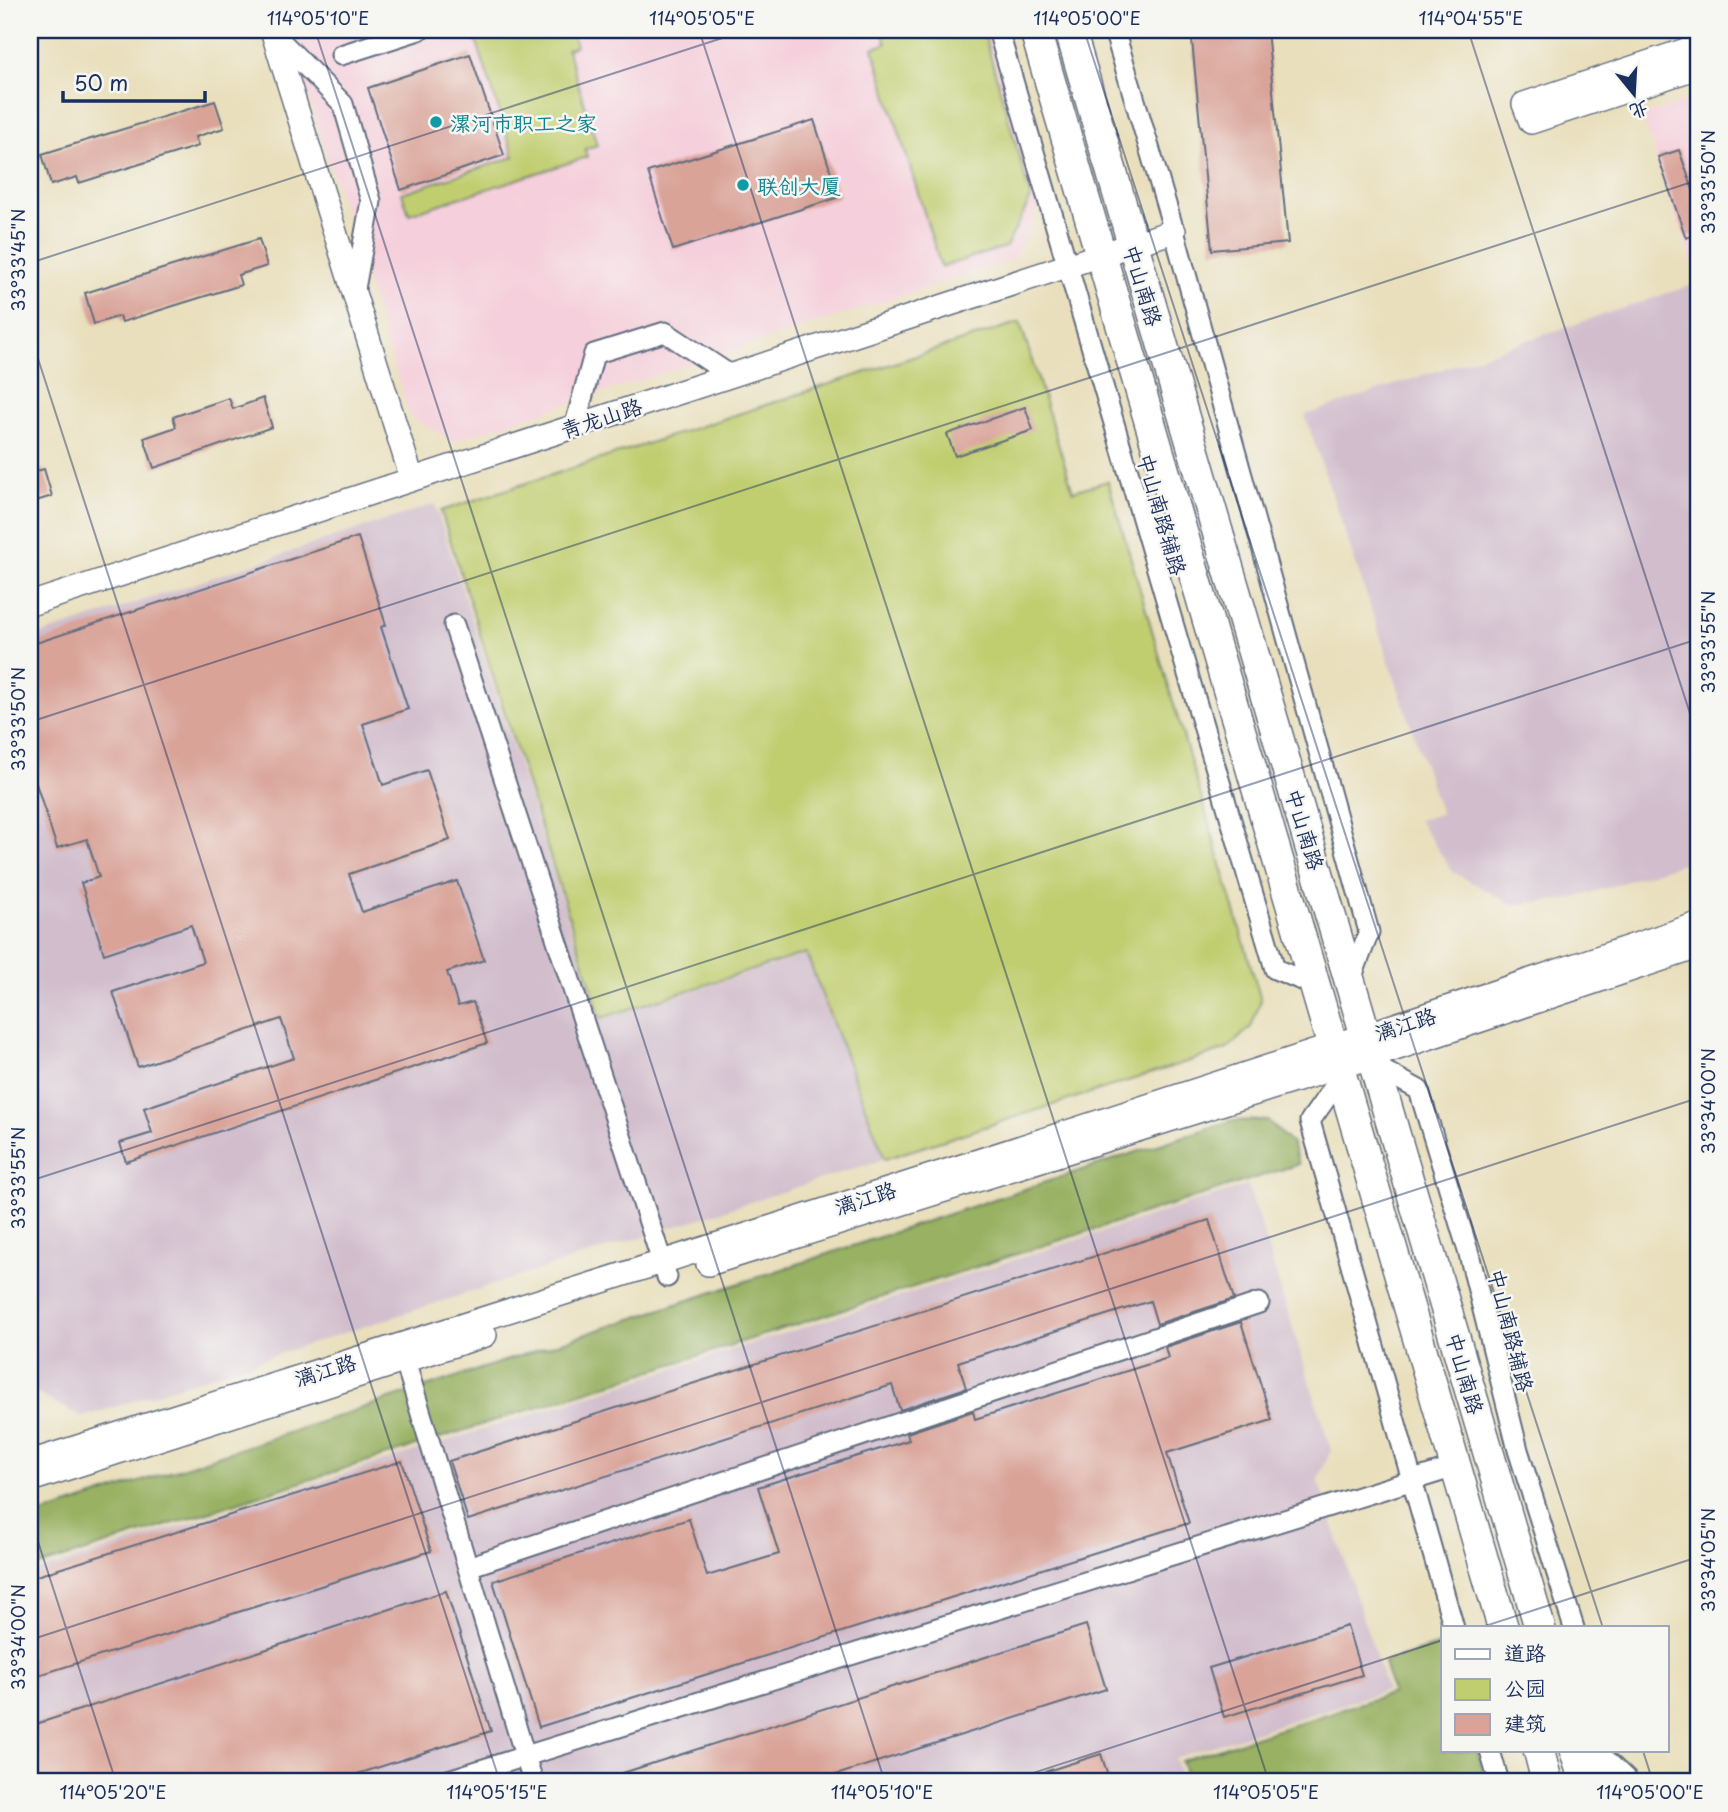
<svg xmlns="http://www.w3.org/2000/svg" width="1728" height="1812" viewBox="0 0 1728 1812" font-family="'Playpen Sans','LXGW WenKai TC',sans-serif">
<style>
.built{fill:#f5cfdb}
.industrial{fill:#d1bdcc}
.green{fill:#c1ce70;stroke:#6e7e67;stroke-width:2}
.forest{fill:#98b162;stroke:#5a7060;stroke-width:2}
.building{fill:#d9a398}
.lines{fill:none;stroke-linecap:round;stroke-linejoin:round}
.minor-casing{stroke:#636d7f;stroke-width:23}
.tertiary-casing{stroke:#636d7f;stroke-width:26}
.secondary-casing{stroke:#636d7f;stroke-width:30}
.primary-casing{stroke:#636d7f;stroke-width:33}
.minor{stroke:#fff;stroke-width:19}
.tertiary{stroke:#fff;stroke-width:23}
.secondary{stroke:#fff;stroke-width:26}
.primary{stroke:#fff;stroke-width:30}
.ticks{fill:none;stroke:#1b2f5e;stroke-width:2;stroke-opacity:0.45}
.culture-dot{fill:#0f9aa8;stroke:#f6f6f2;stroke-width:2.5}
.labels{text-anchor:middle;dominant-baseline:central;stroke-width:5;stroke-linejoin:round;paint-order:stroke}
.culture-label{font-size:21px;fill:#0d838f;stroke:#f6f6f2;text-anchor:start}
.street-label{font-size:21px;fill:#1b2f5e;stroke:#f6f6f2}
.neatline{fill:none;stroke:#1b2f5e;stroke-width:2.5}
.ticks-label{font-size:18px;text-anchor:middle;fill:#1b2f5e}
</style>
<rect width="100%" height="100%" fill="#f6f6f2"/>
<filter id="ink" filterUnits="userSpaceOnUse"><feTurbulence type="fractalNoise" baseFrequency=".0143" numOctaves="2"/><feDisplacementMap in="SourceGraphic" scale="14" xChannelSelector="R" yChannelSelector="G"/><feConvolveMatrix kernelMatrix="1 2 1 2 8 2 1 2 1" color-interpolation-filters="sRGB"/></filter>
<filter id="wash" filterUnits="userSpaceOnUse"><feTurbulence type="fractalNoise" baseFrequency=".00686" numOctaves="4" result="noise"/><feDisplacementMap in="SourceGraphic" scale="28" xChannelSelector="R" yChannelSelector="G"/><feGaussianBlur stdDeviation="1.57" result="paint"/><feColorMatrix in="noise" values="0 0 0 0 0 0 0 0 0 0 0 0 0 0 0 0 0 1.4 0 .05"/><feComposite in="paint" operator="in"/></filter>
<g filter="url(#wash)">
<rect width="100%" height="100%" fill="#e9dfbc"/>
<g class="built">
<polygon points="287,30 986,30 1040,203 1014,259 453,441 410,417"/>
<polygon points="1698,97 1698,276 1697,277 1642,116"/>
</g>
<g class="industrial">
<polygon points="1698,283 1698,858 1572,899 1513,905 1453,872 1418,820 1441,814 1305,415"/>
<polygon points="435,504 600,1020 806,955 884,1159 83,1417 35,1393 30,1377 30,638"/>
<polygon points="1248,1185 1331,1450 1318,1480 1387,1690 1175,1758 1182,1782 30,1782 30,1574"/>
</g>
<g class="green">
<polygon points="473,30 571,30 576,46 567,49 597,145 585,149 587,157 409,214 402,193 514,157"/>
<polygon points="882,30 983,30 1031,198 1006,247 941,267 873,48 886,44"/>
<polygon points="1020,322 1073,491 1108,481 1261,1000 1251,1027 1227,1049 885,1159 806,953 601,1018 441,511"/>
</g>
<g class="forest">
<polygon points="1267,1120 1292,1144 1299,1164 30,1569 30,1518 1230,1121"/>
<polygon points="1443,1644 1443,1751 1477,1751 1487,1782 1188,1782 1181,1761 1392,1693 1384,1662"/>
</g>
<g id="blocks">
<g class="building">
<polygon points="1191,30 1267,30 1288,243 1212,250"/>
<polygon points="470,54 504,155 401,190 368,88"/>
<polygon points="215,101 224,128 195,137 198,146 79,183 77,177 51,185 42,154"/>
<polygon points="814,120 839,197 673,250 648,172"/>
<polygon points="1679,150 1698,204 1698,234 1686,238 1658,157"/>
<polygon points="259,239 267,266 238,275 241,285 122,322 120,316 94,324 85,293"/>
<polygon points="229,398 233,409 263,398 272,427 154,468 144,438 176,427 173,417"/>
<polygon points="1025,407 1033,430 955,456 947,434"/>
<polygon points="44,469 52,496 30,503 30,473"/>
<polygon points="358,537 386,625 381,627 408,709 363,724 383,785 427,770 450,840 349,874 362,912 457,881 484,960 447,972 458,1006 473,1002 487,1043 126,1162 120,1143 152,1133 144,1108 294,1058 281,1019 138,1067 113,992 203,962 191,925 104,954 81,883 99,877 87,839 57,848 30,765 30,645"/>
<polygon points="1209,1220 1234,1299 1157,1324 1150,1301 958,1362 966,1388 900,1410 892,1385 468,1520 449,1461"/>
<polygon points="1241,1322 1272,1420 1167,1453 1189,1523 539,1727 493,1581 689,1519 707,1576 779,1554 758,1487 909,1440 907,1433 973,1411 975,1419 1168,1358 1165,1347"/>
<polygon points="402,1461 431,1551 30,1678 30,1578"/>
<polygon points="446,1591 491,1731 333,1782 30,1782 30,1726"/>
<polygon points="1086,1625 1106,1689 814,1782 605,1782 604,1779"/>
<polygon points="1347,1626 1362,1675 1224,1717 1209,1668"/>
<polygon points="1101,1754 1110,1782 1022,1782 1022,1779"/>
</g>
</g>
</g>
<g filter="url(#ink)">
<use href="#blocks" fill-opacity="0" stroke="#636d7f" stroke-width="2"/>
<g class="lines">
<g class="minor-casing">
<g id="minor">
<polyline points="998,30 1275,969 1314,985"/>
<polyline points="1114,30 1174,231 1369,932 1351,979"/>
<polyline points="273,33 343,104 371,201 354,294"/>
<polyline points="341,55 419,30"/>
<polyline points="575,425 594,354 665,332 730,375"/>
<polyline points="454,625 667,1277"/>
<polyline points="1377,1067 1419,1090 1469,1254 1518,1450 1574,1628"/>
<polyline points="1341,1077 1310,1121 1454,1628"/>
<polyline points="405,1361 533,1782"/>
<polyline points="468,1567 1259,1303"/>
<polyline points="1490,1751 1499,1782"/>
<polyline points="442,1782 1455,1467"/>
</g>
</g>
<g class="tertiary-casing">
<g id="tertiary">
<polyline points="272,30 412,479"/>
<polyline points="1698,46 1524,104 1531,122 1698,67"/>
<polyline points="30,604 1174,231"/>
<polyline points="708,1264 1374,1056 1698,947"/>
<path d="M30,1462c557,-176 1115,-351 1668,-538"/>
<polyline points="30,1480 485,1335"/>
</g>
</g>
<g class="secondary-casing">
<polyline id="secondary" points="1591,1751 1624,1782"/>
</g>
<g class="primary-casing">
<g id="primary">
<polyline points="1035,30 1503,1628"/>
<polyline points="1070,30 1540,1628"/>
<polyline points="1539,1751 1547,1782"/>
<polyline points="1575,1751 1585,1782"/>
</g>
</g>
<use href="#minor" class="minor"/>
<use href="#tertiary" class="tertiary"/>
<use href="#secondary" class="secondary"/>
<use href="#primary" class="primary"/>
</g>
</g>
<path class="ticks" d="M315,30l570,1752M699,30l570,1752M1084,30l519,1598M1468,30l230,708M30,263l717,-233M30,334l470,1448M30,722l1668,-542M30,1181l1668,-542M30,1517l86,265M1479,1628l219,-71M30,1640l1668,-542M1643,1751l10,31M1005,1782l438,-142"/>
<g class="culture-dot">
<circle cx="436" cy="122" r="7"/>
<circle cx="743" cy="185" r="7"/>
</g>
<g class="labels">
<g class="culture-label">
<text x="450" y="122">漯河市职工之家</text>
<text x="757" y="185">联创大厦</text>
</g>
<g class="street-label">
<text transform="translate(1144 285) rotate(73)">中山南路</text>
<text transform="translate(601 417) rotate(-18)">青龙山路</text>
<text transform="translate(1163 514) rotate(74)">中山南路辅路</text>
<text transform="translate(1306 829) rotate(73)">中山南路</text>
<text transform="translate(1405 1023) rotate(-18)">漓江路</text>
<text transform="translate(865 1197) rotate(-18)">漓江路</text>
<text transform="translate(1512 1330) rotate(76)">中山南路辅路</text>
<text transform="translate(325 1369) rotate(-17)">漓江路</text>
<text transform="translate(1466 1373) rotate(74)">中山南路</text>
</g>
</g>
<rect width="1728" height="1812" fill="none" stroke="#f6f6f2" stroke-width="77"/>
<rect x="1441" y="1626" width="228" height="126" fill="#f6f6f2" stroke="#9ea6b7" stroke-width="2"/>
<rect x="1455" y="1649" width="35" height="10" fill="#ffffff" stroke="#9ea6b7" stroke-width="2"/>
<text x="1504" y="1661" font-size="21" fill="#1b2f5e">道路</text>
<rect x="1455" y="1679" width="35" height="21" fill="#c1ce70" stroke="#9ea6b7" stroke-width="2"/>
<text x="1504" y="1696" font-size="21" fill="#1b2f5e">公园</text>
<rect x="1455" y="1714" width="35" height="21" fill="#d9a398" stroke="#9ea6b7" stroke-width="2"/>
<text x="1504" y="1731" font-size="21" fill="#1b2f5e">建筑</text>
<g transform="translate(1634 94) rotate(162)" stroke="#f6f6f2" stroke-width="5" paint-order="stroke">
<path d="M0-5L12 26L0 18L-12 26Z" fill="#1b2f5e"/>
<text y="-10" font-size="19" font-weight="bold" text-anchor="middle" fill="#1b2f5e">北</text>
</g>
<path d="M63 91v10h142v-10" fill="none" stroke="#1b2f5e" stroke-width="3.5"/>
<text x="74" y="91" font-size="21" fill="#1b2f5e" stroke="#f6f6f2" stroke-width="5" paint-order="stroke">50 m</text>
<rect x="38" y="38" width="1652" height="1735" class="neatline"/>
<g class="ticks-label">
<text x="318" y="25">114°05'10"E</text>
<text x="702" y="25">114°05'05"E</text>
<text x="1087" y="25">114°05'00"E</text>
<text x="1471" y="25">114°04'55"E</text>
<text transform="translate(1709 182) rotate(-90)" y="6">33°33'50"N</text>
<text transform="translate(19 260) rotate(-90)" y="6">33°33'45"N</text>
<text transform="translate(1709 642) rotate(-90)" y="6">33°33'55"N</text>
<text transform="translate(19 719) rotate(-90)" y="6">33°33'50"N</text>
<text transform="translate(1709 1101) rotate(-90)" y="6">33°34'00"N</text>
<text transform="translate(19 1178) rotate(-90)" y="6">33°33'55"N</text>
<text transform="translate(1709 1560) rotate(-90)" y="6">33°34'05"N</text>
<text transform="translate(19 1637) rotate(-90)" y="6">33°34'00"N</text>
<text x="113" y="1799">114°05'20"E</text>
<text x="497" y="1799">114°05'15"E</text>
<text x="882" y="1799">114°05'10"E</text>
<text x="1266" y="1799">114°05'05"E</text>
<text x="1650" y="1799">114°05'00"E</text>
</g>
</svg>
